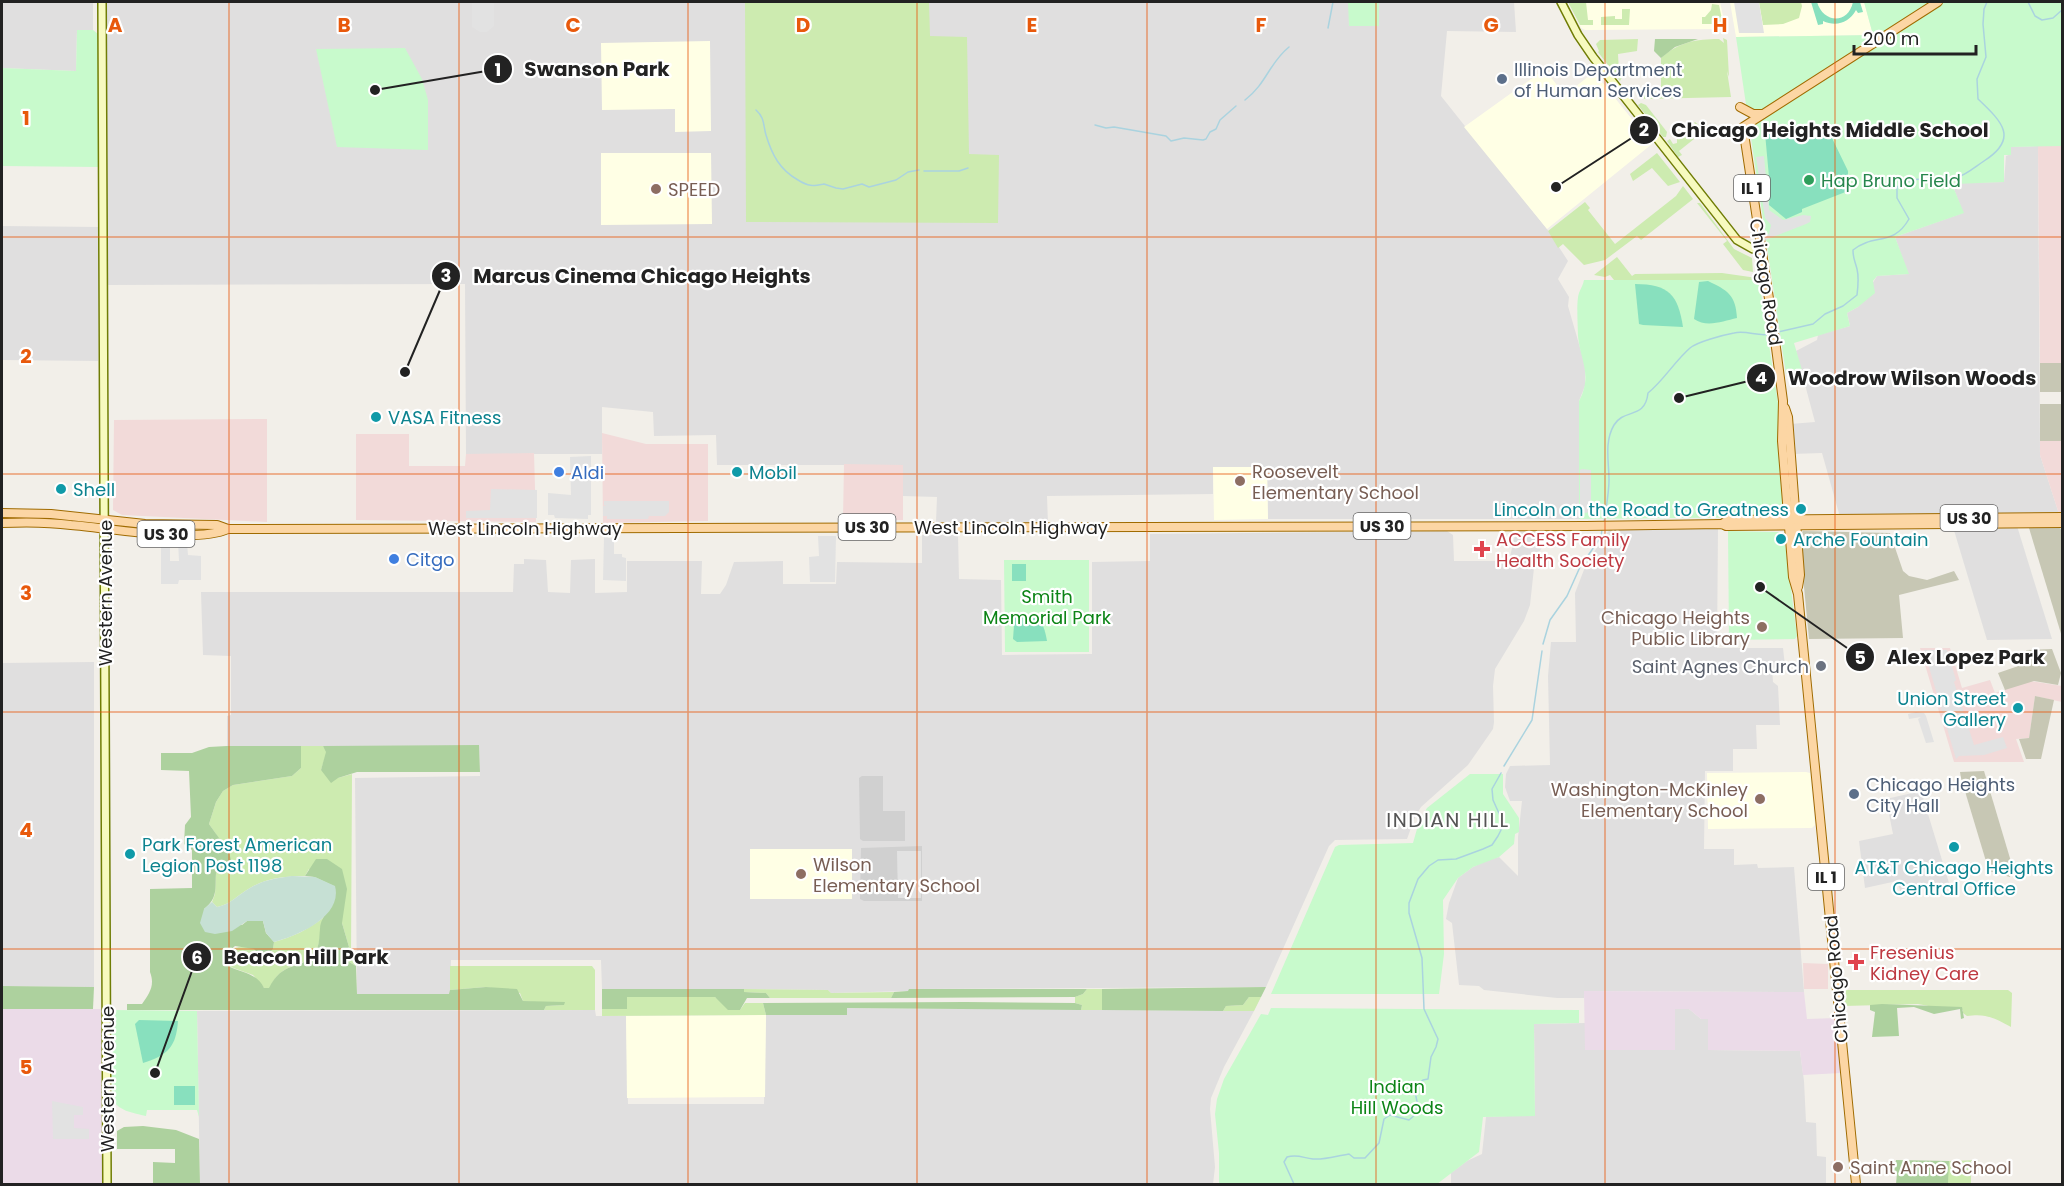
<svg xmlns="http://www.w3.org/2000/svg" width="2064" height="1186" viewBox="0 0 2064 1186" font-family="Poppins,sans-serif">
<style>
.residential{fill:#e0dfdf}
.commercial{fill:#f2dad9}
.industrial{fill:#ebdbe8}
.education{fill:#ffffe5}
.religious{fill:#d0d0d0}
.construction{fill:#c7c7b4}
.grass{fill:#cdebb0}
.forest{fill:#add19e}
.wetland{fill:#c6e0d4}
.park{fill:#c8facc}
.pitch{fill:#88e0be}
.parking{fill:#e2e2e2}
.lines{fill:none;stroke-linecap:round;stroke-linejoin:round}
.stream{stroke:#aad3df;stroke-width:1.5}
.secondary-casing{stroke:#707d05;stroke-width:10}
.primary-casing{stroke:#a06b00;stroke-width:10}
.secondary{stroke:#f7fabf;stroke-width:7}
.primary{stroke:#fcd6a4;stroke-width:8}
.grid{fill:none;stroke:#e8590c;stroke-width:1.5;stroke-opacity:0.55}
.service-dot{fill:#5c6f8a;stroke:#fff;stroke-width:2}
.leisure-dot{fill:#2e9e5b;stroke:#fff;stroke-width:2}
.education-dot{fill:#8d6e63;stroke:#fff;stroke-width:2}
.culture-dot{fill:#0f9aa8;stroke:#fff;stroke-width:2}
.shop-dot{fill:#3f7fe0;stroke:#fff;stroke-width:2}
.health-dot{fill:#e0444e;stroke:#fff;stroke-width:2}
.worship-dot{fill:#6b7280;stroke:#fff;stroke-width:2}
.labels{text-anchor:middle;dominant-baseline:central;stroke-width:4.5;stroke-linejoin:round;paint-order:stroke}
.shield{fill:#fff;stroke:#646464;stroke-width:1.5}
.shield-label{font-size:16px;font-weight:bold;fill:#222}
.service-label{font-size:18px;fill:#4e5e75;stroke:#fff;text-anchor:start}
.leisure-label{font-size:18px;fill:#27864d;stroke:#fff;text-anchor:start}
.education-label{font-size:18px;fill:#785e54;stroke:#fff;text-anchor:start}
.street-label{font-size:18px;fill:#222;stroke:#fff}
.culture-label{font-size:18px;fill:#0d838f;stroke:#fff;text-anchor:start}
.shop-label{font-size:18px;fill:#366cbe;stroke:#fff;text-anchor:start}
.health-label{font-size:18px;fill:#be3a42;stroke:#fff;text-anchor:start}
.park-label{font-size:18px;fill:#0c8416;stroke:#fff}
.worship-label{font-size:18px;fill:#5b616d;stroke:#fff;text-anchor:end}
.neighbourhood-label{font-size:20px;letter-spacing:1.5px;fill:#555;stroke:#fff}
.grid-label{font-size:20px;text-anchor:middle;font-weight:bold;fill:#e8590c;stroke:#fff;stroke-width:4.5;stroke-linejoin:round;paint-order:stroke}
.leader{fill:none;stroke:#222;stroke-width:2}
.callout-dot{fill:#222;stroke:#fff;stroke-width:2}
.mark-label{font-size:18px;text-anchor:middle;font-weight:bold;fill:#fff}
.callout-label{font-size:20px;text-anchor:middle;font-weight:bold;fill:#222;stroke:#fff;stroke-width:4.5;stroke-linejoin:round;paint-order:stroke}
</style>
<rect width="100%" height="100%" fill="#f2efe9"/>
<g class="residential">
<polygon points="2,2 93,2 93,30 77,30 76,71 2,68"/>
<polygon points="107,2 1514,2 1516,32 1447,31 1441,96 1547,229 1568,261 1558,279 1569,297 1568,306 1585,365 1585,386 1579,401 1579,519 1268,519 1267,467 1213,467 1213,494 1047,496 1048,524 936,522 937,497 903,496 903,465 717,465 716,435 654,436 653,412 602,407 602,454 466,454 465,284 107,285"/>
<polygon points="2038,146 2040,455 2059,514 1840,517 1822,453 1792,454 1790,424 1815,422 1796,351 1817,340 1818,335 1850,326 1847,313 1858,307 1877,276 1908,274 1895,237 1963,213 1954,189 1955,185 1961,183 2004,182 2006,156 2011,154 2011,147"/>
<polygon points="2,226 99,227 98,361 2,360"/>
<polygon points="2017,526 2052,639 1987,640 1953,527"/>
<polygon points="1718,528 1717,648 1783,648 1785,666 1772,668 1773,682 1778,686 1780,725 1756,725 1757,749 1733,749 1733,771 1705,771 1704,849 1734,849 1734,865 1757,864 1758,868 1794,867 1804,992 1585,991 1584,998 1557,998 1484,990 1479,986 1459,985 1452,923 1446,919 1449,903 1458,878 1473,867 1488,860 1499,857 1518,876 1518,837 1522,801 1510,801 1505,787 1506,774 1510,766 1550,765 1548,676 1551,642 1576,642 1575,593 1587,562 1610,529"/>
<polygon points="1447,531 1453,535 1454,561 1509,561 1516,531 1546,532 1546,541 1538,554 1534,568 1530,605 1524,621 1495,669 1493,686 1494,722 1493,729 1468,765 1421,807 1415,817 1407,839 1335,840 1329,846 1266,987 909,989 909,991 831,993 828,990 744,989 602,989 601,960 451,960 450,994 357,994 355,778 480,776 479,746 227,746 227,716 231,715 231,656 203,655 201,592 513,592 514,564 524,564 524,559 546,560 548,592 570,593 571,560 595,559 595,593 627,592 627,561 702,561 701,594 720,594 726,585 734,562 783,561 783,584 836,584 837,562 922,563 922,535 958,535 959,579 1001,580 1002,655 1092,654 1092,562 1150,561 1150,534"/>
<polygon points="94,662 94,987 2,986 2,663"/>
<polygon points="1921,791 1949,883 1901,893 1897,881 1865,888 1859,841 1893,834 1886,799"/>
<polygon points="847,1008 1254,1011 1224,1067 1211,1098 1210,1109 1215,1167 1213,1184 200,1184 197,1011 595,1010 596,1016 626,1016 628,1104 764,1104 766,1015 846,1015"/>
<polygon points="1675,1009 1689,1009 1701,1019 1708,1019 1709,1050 1800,1051 1804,1081 1806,1122 1816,1123 1817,1156 1826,1157 1826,1184 1451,1184 1451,1173 1467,1161 1482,1154 1486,1117 1535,1115 1534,1024 1585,1023 1586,1050 1675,1050"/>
</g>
<g class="commercial">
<polygon points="2038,146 2062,146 2062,363 2040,363"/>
<polygon points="267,419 267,522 122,515 113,510 114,420"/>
<polygon points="602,433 646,444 708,444 708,521 603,523"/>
<polygon points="356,434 409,434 409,466 465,466 466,454 534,453 536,522 356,520"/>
<polygon points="2040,441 2062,441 2062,514 2059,514 2040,455"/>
<polygon points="844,464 903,465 903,520 843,520"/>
<polygon points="1920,648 1950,648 1962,688 1990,680 1995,693 2030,681 2062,686 2062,702 2035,696 2029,738 2016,739 2024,762 1954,762"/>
<polygon points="1803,963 1828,964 1828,989 1804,989"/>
</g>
<g class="industrial">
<polygon points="1584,991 1804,992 1807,1019 1836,1018 1841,1073 1803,1075 1800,1051 1708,1050 1708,1019 1701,1019 1689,1009 1675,1009 1675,1050 1585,1050"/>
<polygon points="2,1009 101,1009 102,1184 2,1184"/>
</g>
<g class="education">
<polygon points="1569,2 1720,2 1725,25 1724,28 1720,29 1585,30 1581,28"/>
<polygon points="1730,2 1864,2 1873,35 1736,37"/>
<polygon points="710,41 711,131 675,132 675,109 602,110 601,43"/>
<polygon points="1594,72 1652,144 1547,229 1464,127 1538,74 1549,75 1565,95"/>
<polygon points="601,153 711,153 712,224 601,225"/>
<polygon points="1213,467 1267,467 1268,519 1214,520"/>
<polygon points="1806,772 1810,773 1815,825 1812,828 1708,829 1707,773"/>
<rect x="750" y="849" width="102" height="50"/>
<polygon points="766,1015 765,1097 627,1098 626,1016"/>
</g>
<g class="religious">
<polygon points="862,776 883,776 883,811 905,811 905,841 863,841 860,839 859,778"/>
<polygon points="922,846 922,901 864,901 860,899 861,848"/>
</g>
<g class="construction">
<rect x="2040" y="363" width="22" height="29"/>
<rect x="2040" y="404" width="22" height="37"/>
<polygon points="2059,526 2062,531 2062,637 2029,528"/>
<polygon points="1803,531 1890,533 1903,571 1909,576 1927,580 1954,571 1959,580 1899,595 1903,638 1809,639 1799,535"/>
<polygon points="2052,649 2061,673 2058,685 2034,681 2005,690 1998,673 2030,662 2026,650"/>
<polygon points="2035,696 2054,700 2041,759 2026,759 2019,739 2029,738"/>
<polygon points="1984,771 2012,865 2010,877 1989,871 1988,868 1961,778 1960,772"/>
</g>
<g class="grass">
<polygon points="745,2 929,2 930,36 967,37 969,154 999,155 998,223 746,222"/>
<polygon points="1568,2 1586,2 1588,20 1593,20 1593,25 1580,25"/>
<polygon points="1759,2 1801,2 1802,6 1799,18 1783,24 1763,25"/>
<polygon points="1712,4 1719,5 1723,24 1702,24 1702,17 1705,17 1711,10"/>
<polygon points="1622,9 1630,9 1629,25 1601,25 1601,17 1615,16 1615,19 1622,19"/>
<path d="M1723,38l4,2 2,37 -2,-6 4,26 -87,2 -2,-12 7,-1 1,8 11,-1v-35c18,-16 35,-19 58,-19l5,4z"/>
<polygon points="1638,39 1637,51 1618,54 1619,72 1622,77 1620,81 1598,52 1599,51 1596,44 1600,40"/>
<polygon points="1641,103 1646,105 1667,132 1666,137 1663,137 1638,105"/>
<polygon points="1695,122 1702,128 1699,135 1679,151 1682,155 1678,157 1667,141 1670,139 1673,144 1677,143 1677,138 1685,128 1683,135 1689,139 1696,133 1698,126 1694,123"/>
<polygon points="1657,153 1680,182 1668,186 1652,168 1633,181 1630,174"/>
<polygon points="1683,186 1693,199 1641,240 1637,236 1605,260 1584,265 1563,244 1558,248 1548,231 1585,202 1590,208 1588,210 1615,244 1676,196"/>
<polygon points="1697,203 1700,203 1734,249 1752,258 1753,272 1743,270 1723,244 1727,241"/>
<polygon points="1617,257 1632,276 1635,274 1722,273 1757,278 1760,288 1614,280 1610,275 1605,277 1594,275"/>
<path d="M301,746h22l4,6 -6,18 17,8 14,-4 -1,184 5,8 -12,-7v-6l5,-6 -7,-24 -33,-54 -4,7c-18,0 -39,2 -55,12 -11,6 -20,17 -33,19l-5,-5 3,-8 1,-22 10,-4 -10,-34 -7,-10 7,-22 7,-11 10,-6 59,-9 9,-8z"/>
<path d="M323,918c-4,12 -1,25 -9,36 -13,16 -32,6 -44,34h-6l-11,-13 -25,-9v-14c13,-10 25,-3 39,1l6,-4 1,-7c19,-5 33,-12 49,-24z"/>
<polygon points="450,966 592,966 595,970 595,1010 544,1010 546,1006 564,1005 523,1001 520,993 486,987 450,990"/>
<polygon points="744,989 828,990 831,993 894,992 891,998 770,998 766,993 744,992"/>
<polygon points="1087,989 1102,989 1102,1010 1081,1010 1082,1005 1075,1003 1075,997 1083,994"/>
<path d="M1847,990h161l4,3 -1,34c-17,-9 -25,-14 -44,-11l-4,-3v-3l-10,-3h-19l-16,-3 -74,2 -1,-14z"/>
<polygon points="626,997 715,997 723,1003 740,1010 745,1003 763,1003 766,1015 602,1016 602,1009 626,1009"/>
<polygon points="1249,997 1261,997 1254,1011 1223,1011 1226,1006 1243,1005"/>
<polygon points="1980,1160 1971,1161 1971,1184 1946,1184 1949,1161"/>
</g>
<g class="forest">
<polygon points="1655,39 1698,39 1675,47 1661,58 1654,51"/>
<polygon points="479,745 480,772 357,772 338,778 331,783 321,770 326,752 323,746"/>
<path d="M227,746h74v22l-9,8 -59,9 -10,6 -7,11 -7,22 20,28 3,12 -16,9c-1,16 2,25 -12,36l38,16 5,-4h16l3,12 8,9 -1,7 -10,9 -9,-9 -19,-3 -7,6v14c14,7 29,7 36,22h5c14,-28 30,-17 44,-33 7,-8 6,-17 7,-26 1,-18 20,-24 14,-43l-19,-9 -10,-1 11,-17h11l15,10 5,20 -5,34 7,24 -5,6v6l12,7 1,28h92l1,-4 36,-3 31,2 6,12 42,1 -1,3 -18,1 -2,4h-417v-6h15c8,-11 13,-19 8,-32v-83l42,-1v-38l-8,-6 1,-19 6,-8 -2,-46 -28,-1v-17h31l17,-6z"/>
<polygon points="2,986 94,987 93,1009 2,1009"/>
<polygon points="1266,987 1261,997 1249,997 1243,1005 1226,1006 1223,1011 1102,1010 1102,989"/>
<polygon points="602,989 744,989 744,992 766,993 770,998 747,998 740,1010 728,1010 715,997 627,997 627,1009 602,1009"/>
<polygon points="909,989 1087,989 1083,994 1075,997 891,998 894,992 908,991"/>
<polygon points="965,1002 1075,1003 1082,1005 1081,1010 847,1008 847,1015 766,1015 763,1003"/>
<polygon points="1882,1004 1962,1007 1964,1018 1961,1019 1960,1009 1934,1014 1914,1007 1897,1008 1899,1036 1872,1037 1875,1012 1870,1010 1870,1005"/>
<polygon points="143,1126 176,1130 199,1139 200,1184 153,1184 153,1162 175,1163 175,1149 117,1149 117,1131 124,1127"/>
<polygon points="1896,1160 1949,1161 1948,1183 1896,1184 1897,1173 1894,1171"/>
</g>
<path class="wetland" d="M292,876l23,1 20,9c8,31 -38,50 -61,56l-8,-9 -3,-12h-16l-15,10 -17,3 -10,-2 -5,-9 4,-14 8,-7 5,5c13,-2 22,-13 33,-19 13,-8 27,-10 42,-12z"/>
<g class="park">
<polygon points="1348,2 1379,2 1379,26 1349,26"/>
<polygon points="1864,2 2062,2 2062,146 2011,147 2011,155 2004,155 2004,182 1955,184 1954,189 1964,213 1895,237 1909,274 1877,276 1873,281 1875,293 1858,307 1847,313 1850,326 1794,343 1802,370 1786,374 1736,37 1873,35"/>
<polygon points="77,30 93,30 98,34 98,167 2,166 2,68 76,71"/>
<polygon points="405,48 422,79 428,100 428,150 337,147 316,49"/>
<path d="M1584,280h175l19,123 5,105 -4,9 -200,2v-118c14,-26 1,-41 -1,-65 0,-10 -2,-34 1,-43 2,-5 4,-8 5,-13z"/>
<polygon points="1728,531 1778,532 1784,535 1797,636 1795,639 1729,640"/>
<polygon points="1004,560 1089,560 1089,652 1005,652"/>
<polygon points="1470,774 1503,774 1503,794 1519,818 1519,832 1515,834 1514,844 1499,857 1473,867 1458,878 1443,900 1444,954 1439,994 1271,994 1335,847 1339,845 1413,843 1419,822 1427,808"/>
<polygon points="1271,1008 1579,1010 1579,1023 1534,1024 1535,1116 1483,1117 1479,1152 1437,1184 1219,1184 1219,1153 1215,1114 1217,1099 1224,1079 1261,1014 1268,1015"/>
<path d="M112,1010l85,1 2,106 -2,-7h-50l-1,6c-12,-3 -30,-5 -34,-19z"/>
</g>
<g class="pitch">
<path d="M1811,2h6c6,21 31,23 36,0h7l3,10 -5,1 -2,-3c-7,13 -20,17 -33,11v3l-5,1z"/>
<polygon points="1800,130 1832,138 1848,171 1848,191 1802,209 1802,212 1786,219 1769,205 1770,188 1765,133"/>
<path d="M1708,281c19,9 28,14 29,37 -14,3 -30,10 -43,1l5,-37z"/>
<path d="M1635,284c34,0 43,11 48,43l-40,-2 -4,-1z"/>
<rect x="1012" y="564" width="14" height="17"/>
<path d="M1015,612c23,3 28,6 32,29l-30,1 -4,-3z"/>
<path d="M139,1020l39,1c-2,26 -10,34 -35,42l-8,-39z"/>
<rect x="174" y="1086" width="21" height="19"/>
</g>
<g class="parking">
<polygon points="472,2 494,2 494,26 487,32 480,32 472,27"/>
<polygon points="1734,2 1759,2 1764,33 1739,33"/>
<polygon points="1764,156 1769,210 1783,220 1803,215 1811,216 1810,222 1806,224 1765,240 1764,234 1769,234 1771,225 1765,218 1756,157"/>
<polygon points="591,456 591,515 588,515 588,519 555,518 554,515 548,515 548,493 571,495 570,457"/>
<polygon points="1582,469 1591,470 1591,511 1586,513 1580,511 1580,470"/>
<polygon points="491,489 537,490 537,518 466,518 466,511 490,510"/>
<polygon points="604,501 669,501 669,512 665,516 649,516 648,519 607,519 607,516 603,516 603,506 606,506 604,505"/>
<polygon points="818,536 836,536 835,582 810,582 809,557 819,556"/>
<polygon points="604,537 614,539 614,554 622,554 622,557 626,558 626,581 603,580"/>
<polygon points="161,541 170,541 170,561 179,561 178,541 185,541 187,543 188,555 201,556 201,580 179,580 178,584 161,584"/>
<polygon points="1924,650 1947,650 1956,680 1954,682 1974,745 2003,737 2007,748 1984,755 1959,756 1956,759"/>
<polygon points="1916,712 1924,713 1926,716 1934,742 1926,743 1918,719 1921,717 1909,719 1908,714"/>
<polygon points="897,851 921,851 921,898 898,898"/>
<polygon points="52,1101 83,1107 83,1115 74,1115 74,1128 89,1129 89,1139 53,1139"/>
</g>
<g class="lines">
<g class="stream">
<polyline points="1993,2 2014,2"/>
<polyline points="2028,2 2035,16 2042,20 2053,18 2062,10"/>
<polyline points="1328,28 1333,2"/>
<path d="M1245,100c22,-17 24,-37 44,-53"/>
<path d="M756,110c9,8 7,15 10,25 6,20 14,35 32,45 11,7 15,6 26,4l12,4 7,1 19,-5 7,3 27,-7 12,-8 11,-2"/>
<polyline points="1095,125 1106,128 1114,127 1166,136 1171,141 1184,138 1203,140 1206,139 1210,132 1216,129 1220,120 1236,106"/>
<polyline points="924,171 959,171 968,168"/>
<path d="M1778,332l35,-8 12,-10 18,-8 14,-11c1,-8 2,-18 0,-26 -2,-8 -4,-10 -4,-19 21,-17 40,-3 56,-31l-12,-21v-11c21,-16 37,-1 59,-9 10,-3 19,-11 28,-17 36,-23 17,-40 -6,-62l-1,-20 9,-22 -3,-33 1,-15 3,-7"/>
<path d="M1604,522c2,-13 5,-29 5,-42 0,-18 -5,-38 5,-55 10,-17 31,-5 34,-32 16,-13 26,-31 42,-45 7,-6 33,-13 44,-15 13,-3 24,4 37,1"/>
<polyline points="1543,644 1550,620 1567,596 1580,567 1601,537 1602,529"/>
<polyline points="1504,766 1532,720 1542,651"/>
<path d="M1294,1184l-10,-22 3,-5c11,-3 16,1 26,2 12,1 23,-3 36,-5l5,4h11l14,-15 5,-24 6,-4 19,5c16,-12 5,-18 6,-33l8,-7 5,-1 3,-22 5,-10 2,-8 -14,-30 -2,-51 -13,-45v-10l9,-24 11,-13 9,-6 18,-1 27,-10 9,-4 6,-9 4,-8v-8l-9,-20 -1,-11 9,-16"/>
</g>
<g class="secondary-casing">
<g id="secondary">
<polyline points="102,2 107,1184"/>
<polyline points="1561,2 1578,35 1593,57 1737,240 1753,249 1761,249"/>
</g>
</g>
<g class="primary-casing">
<g id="primary">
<polyline points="1740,107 1753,114 1762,114"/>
<polyline points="1785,408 1788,417 1800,575 1798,587"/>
<polyline points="2,513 51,514 145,524 217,525 228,529 1586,526 1722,524 1726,526 2062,523"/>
<path d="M2,523c23,-1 46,-1 69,2 39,3 123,19 157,4"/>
<polyline points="1722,524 1728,520 2062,517"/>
<polyline points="1856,1184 1798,594 1793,577 1790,539 1782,441 1783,401 1773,325 1743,127 1938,2"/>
</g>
</g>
<use href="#secondary" class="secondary"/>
<use href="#primary" class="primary"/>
</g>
<path class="grid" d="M229,2v1182M459,2v1182M688,2v1182M917,2v1182M1147,2v1182M1376,2v1182M1605,2v1182M1835,2v1182M2,237h2060M2,474h2060M2,712h2060M2,949h2060"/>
<g class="service-dot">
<circle cx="1502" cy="79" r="6"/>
<circle cx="1854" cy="794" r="6"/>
</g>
<circle class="leisure-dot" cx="1809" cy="180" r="6"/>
<g class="education-dot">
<circle cx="656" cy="189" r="6"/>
<circle cx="1240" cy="481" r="6"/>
<circle cx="1762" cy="627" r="6"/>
<circle cx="1760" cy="799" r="6"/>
<circle cx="801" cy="874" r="6"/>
<circle cx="1838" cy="1167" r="6"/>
</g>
<g class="culture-dot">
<circle cx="376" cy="417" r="6"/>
<circle cx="737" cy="472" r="6"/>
<circle cx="61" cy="489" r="6"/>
<circle cx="1801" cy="509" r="6"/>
<circle cx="1781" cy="539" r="6"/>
<circle cx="2018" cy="708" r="6"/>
<circle cx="1954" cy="847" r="6"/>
<circle cx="130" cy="854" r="6"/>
</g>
<g class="shop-dot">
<circle cx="559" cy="472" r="6"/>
<circle cx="394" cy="559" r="6"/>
</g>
<g class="health-dot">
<path d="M1479 540h6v6h6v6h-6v6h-6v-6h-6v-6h6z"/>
<path d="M1853 953h6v6h6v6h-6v6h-6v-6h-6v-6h6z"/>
</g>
<circle class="worship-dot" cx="1821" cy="666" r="6"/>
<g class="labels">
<g class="shield">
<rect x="1734" y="175" width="36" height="26" rx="4.5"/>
<rect x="1940.5" y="505" width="57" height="26" rx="4.5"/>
<rect x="1353.5" y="513" width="57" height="26" rx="4.5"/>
<rect x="838.5" y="514" width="57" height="26" rx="4.5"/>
<rect x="137.5" y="521" width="57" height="26" rx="4.5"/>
<rect x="1808" y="864" width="36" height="26" rx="4.5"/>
</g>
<g class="shield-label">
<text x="1752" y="188">IL 1</text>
<text x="1969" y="518">US 30</text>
<text x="1382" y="526">US 30</text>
<text x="867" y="527">US 30</text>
<text x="166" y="534">US 30</text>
<text x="1826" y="877">IL 1</text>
</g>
<g class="service-label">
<text x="1514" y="69">Illinois Department<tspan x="1514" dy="21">of Human Services</tspan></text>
<text x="1866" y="784">Chicago Heights<tspan x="1866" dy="21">City Hall</tspan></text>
</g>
<g class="leisure-label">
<text x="1821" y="180">Hap Bruno Field</text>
</g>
<g class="education-label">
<text x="668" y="189">SPEED</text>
<text x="1252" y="471">Roosevelt<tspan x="1252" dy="21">Elementary School</tspan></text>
<text x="1750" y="617" text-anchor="end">Chicago Heights<tspan x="1750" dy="21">Public Library</tspan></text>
<text x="1748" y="789" text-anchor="end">Washington-McKinley<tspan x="1748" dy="21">Elementary School</tspan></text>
<text x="813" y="864">Wilson<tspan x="813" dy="21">Elementary School</tspan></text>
<text x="1850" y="1167">Saint Anne School</text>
</g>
<g class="street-label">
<text transform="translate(1766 282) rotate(81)">Chicago Road</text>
<text x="1011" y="527">West Lincoln Highway</text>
<text x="525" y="528">West Lincoln Highway</text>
<text transform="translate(105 593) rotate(-90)">Western Avenue</text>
<text transform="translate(1836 979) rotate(-95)">Chicago Road</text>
<text transform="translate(107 1079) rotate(-90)">Western Avenue</text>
</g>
<g class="culture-label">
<text x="388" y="417">VASA Fitness</text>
<text x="749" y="472">Mobil</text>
<text x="73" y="489">Shell</text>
<text x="1789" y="509" text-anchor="end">Lincoln on the Road to Greatness</text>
<text x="1793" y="539">Arche Fountain</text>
<text x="2006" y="698" text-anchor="end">Union Street<tspan x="2006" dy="21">Gallery</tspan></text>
<text x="142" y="844">Park Forest American<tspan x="142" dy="21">Legion Post 1198</tspan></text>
<text x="1954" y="867" text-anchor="middle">AT&amp;T Chicago Heights<tspan x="1954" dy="21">Central Office</tspan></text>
</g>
<g class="shop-label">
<text x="571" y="472">Aldi</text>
<text x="406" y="559">Citgo</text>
</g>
<g class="health-label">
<text x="1496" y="539">ACCESS Family<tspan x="1496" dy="21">Health Society</tspan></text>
<text x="1870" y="952">Fresenius<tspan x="1870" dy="21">Kidney Care</tspan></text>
</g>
<g class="park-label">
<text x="1047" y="596">Smith<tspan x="1047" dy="21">Memorial Park</tspan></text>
<text x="1397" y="1086">Indian<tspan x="1397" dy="21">Hill Woods</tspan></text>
</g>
<g class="worship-label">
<text x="1809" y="666">Saint Agnes Church</text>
</g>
<g class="neighbourhood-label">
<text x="1448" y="820">INDIAN HILL</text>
</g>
</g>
<g class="grid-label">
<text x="115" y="32">A</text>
<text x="344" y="32">B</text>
<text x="573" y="32">C</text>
<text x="803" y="32">D</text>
<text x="1032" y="32">E</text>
<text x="1261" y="32">F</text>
<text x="1491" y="32">G</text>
<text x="1720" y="32">H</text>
<text x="26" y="125">1</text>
<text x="26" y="363">2</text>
<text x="26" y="600">3</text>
<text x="26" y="837">4</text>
<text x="26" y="1074">5</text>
</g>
<path class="leader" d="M375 90L498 69M1556 187L1644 130M405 372L446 276M1679 398L1761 378M1760 587L1860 657M155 1073L197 957"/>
<g class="callout-dot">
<circle cx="375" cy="90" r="6"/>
<circle cx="1556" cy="187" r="6"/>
<circle cx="405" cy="372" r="6"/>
<circle cx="1679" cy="398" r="6"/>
<circle cx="1760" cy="587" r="6"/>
<circle cx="155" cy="1073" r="6"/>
<circle cx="498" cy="69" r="15"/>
<circle cx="1644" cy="130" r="15"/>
<circle cx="446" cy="276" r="15"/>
<circle cx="1761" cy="378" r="15"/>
<circle cx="1860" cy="657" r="15"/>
<circle cx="197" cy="957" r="15"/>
</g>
<g class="mark-label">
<text x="498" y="76">1</text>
<text x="1644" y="136">2</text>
<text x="446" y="282">3</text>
<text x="1761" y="384">4</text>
<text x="1860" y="664">5</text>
<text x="197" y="964">6</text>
</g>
<g class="callout-label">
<text x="597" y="76">Swanson Park</text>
<text x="1830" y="137">Chicago Heights Middle School</text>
<text x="642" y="283">Marcus Cinema Chicago Heights</text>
<text x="1912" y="385">Woodrow Wilson Woods</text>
<text x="1966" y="664">Alex Lopez Park</text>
<text x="306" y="964">Beacon Hill Park</text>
</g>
<rect width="2064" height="1186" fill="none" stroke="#222222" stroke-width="6"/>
<path d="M1854 45v9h122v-9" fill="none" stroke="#222222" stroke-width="3"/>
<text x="1863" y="45" font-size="18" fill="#222222" stroke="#ffffff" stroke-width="4.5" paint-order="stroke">200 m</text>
</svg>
